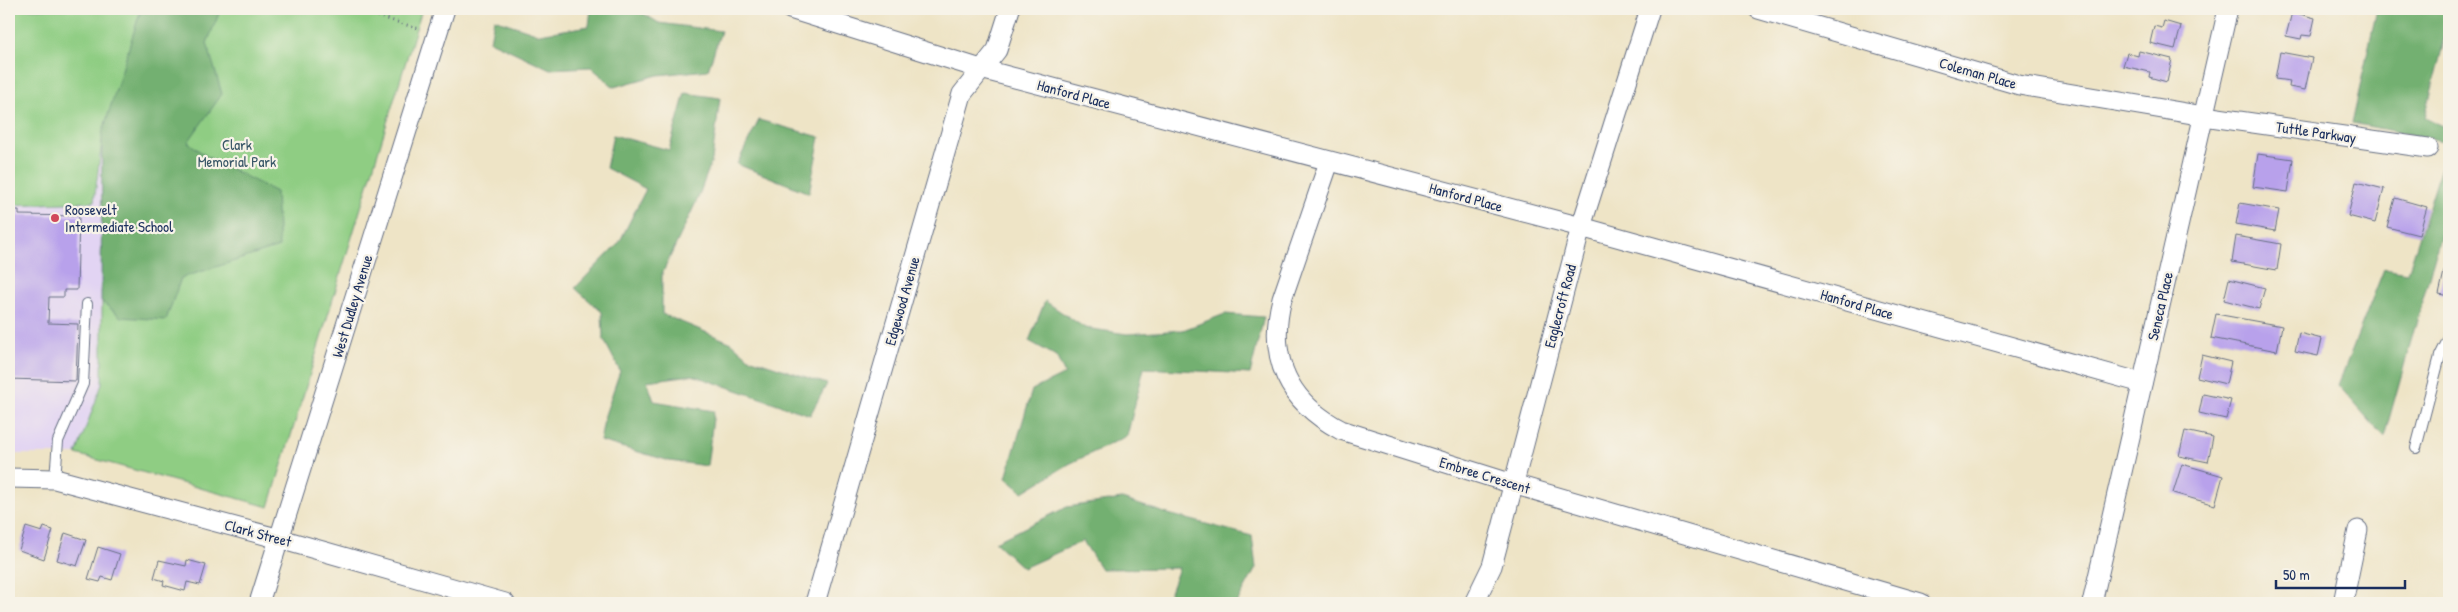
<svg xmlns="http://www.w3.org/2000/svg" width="2458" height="612" viewBox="0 0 2458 612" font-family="'Patrick Hand',sans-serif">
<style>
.built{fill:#e2d4f3}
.green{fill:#8fcd83;stroke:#557e70}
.forest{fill:#73b071;stroke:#477068}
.building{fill:#b8a1eb}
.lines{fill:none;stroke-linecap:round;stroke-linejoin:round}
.lane-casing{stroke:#656e82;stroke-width:12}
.street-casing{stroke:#656e82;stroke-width:21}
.path{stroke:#656e82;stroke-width:3;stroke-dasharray:1 4;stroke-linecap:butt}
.lane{stroke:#fff;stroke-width:10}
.street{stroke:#fff;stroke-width:19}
.poi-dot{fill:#d1495b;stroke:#f7f3e8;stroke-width:2}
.labels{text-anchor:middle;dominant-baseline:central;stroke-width:4.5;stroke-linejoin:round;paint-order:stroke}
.street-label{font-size:15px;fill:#1b2f5e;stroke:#f7f3e8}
.park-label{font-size:15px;fill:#385667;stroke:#f7f3e8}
.poi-label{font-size:15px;fill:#1b2f5e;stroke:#f7f3e8;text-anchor:start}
</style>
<rect width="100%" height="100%" fill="#f7f3e8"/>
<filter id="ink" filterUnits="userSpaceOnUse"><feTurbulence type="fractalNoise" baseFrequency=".02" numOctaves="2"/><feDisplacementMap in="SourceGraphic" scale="10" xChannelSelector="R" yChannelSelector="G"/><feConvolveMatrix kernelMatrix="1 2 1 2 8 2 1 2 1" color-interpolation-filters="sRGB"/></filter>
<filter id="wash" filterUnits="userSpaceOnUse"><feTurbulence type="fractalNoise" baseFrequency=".0096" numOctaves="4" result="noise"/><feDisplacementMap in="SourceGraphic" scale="20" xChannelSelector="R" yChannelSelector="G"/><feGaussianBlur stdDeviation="1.12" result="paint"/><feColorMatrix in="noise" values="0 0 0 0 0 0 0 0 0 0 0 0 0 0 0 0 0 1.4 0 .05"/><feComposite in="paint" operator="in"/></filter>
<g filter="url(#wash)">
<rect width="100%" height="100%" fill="#eee4c6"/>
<polygon class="built" points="9,9 141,9 101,301 102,384 76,454 9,454"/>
<polygon class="green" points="9,9 422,9 269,507 76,454 102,384 102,141 94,202 9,205"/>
<g class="forest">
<polygon points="141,9 218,9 220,11 207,43 222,94 188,142 206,156 276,192 279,247 181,278 166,320 121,317 101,301 102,134"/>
<polygon points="591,9 636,9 659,23 721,31 708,70 658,75 614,87 591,67 550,69 490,41 494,19 539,34 589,26"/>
<polygon points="2377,9 2449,9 2449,21 2425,117 2449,129 2449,206 2384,437 2338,385 2384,269 2408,273 2449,142 2352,123"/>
<polygon points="685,93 720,98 712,160 698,198 662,274 662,314 732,343 749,358 827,384 810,415 692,375 647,381 654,401 714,411 707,466 670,461 600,441 605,415 620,371 603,338 602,312 575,288 619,243 646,189 606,168 613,135 669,150"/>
<polygon points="759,120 820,137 809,193 737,164"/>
<polygon points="1045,301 1085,328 1127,334 1183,330 1225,314 1264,317 1250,374 1144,368 1127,436 1069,464 1023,492 1006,478 1032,390 1065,374 1056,356 1029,341"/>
<polygon points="1122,499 1168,514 1252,536 1256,568 1237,603 1166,603 1179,568 1101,569 1083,541 1023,568 995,542 1067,507"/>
</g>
<g id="blocks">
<g class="building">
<polygon points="2158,9 2182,9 2181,15"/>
<polygon points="2292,12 2315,18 2311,36 2302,35 2301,39 2286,36"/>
<polygon points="2164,21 2181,26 2175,49 2150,43 2154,26 2162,28"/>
<polygon points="2139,51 2172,59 2167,82 2149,77 2150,72 2123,66 2127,53 2138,56"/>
<polygon points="2280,52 2312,58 2305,90 2289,87 2290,81 2275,79"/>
<polygon points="2258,154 2293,159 2288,192 2253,187"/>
<polygon points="2356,182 2384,189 2375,223 2348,216"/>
<polygon points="2395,198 2427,207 2419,235 2387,227"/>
<polygon points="2240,203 2279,210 2275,231 2236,224"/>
<polygon points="9,210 19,210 19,215 79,216 77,290 64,290 64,297 49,297 48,323 78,324 76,381 9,379"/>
<polygon points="2236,236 2281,244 2277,270 2232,262"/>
<polygon points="2448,254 2449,254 2449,296 2439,294"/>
<polygon points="2229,279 2265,288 2259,309 2224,300"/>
<polygon points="2216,314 2282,326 2277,351 2211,338"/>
<polygon points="2299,333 2322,339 2318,356 2295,351"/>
<polygon points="2202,355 2231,362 2226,384 2197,377"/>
<polygon points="2203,394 2231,400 2226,419 2199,413"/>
<polygon points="2185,431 2213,437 2208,462 2179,456"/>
<polygon points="2182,464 2223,476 2215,505 2173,493"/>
<polygon points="26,527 42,532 44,527 53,530 44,559 19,550"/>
<polygon points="65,533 86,540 77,566 57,560"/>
<polygon points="98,547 120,554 112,580 102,577 100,582 88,579"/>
<polygon points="159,560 186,566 187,560 206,565 200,585 187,582 185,591 163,585 164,581 154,578"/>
</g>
</g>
</g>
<g filter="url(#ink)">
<use href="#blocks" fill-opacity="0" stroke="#656e82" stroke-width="1"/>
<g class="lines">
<g class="lane-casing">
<g id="lane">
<polyline points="2416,448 2440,356 2449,338"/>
<polyline points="55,479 58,441 83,384 87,304"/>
</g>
</g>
<g class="street-casing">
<g id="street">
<polyline points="790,9 981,69 1581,227 2142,383"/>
<polyline points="1758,9 2019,85 2204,116 2428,148"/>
<path d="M1329,162l-47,137c-15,59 6,103 59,131l172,54 408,119"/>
<polyline points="9,478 55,479 280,539 505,603"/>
<polyline points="259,603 445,9"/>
<polyline points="815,603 962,94 997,50 1010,9"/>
<polyline points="1474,603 1492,566 1581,227 1650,9"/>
<polyline points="2092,603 2228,9"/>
<polyline points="2343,603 2358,530"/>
</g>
</g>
<polyline class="path" points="354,9 420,29"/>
<use href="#lane" class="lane"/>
<use href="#street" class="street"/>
</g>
</g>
<circle class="poi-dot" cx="55" cy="218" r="5"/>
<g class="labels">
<g class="street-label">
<text transform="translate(1978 73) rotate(16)">Coleman Place</text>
<text transform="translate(1074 94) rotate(15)">Hanford Place</text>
<text transform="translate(2316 132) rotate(8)">Tuttle Parkway</text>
<text transform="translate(1466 197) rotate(15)">Hanford Place</text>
<text transform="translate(902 301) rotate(-74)">Edgewood Avenue</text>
<text transform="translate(1857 304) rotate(16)">Hanford Place</text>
<text transform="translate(352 306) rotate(-73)">West Dudley Avenue</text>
<text transform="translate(1560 306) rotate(-75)">Eaglecroft Road</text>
<text transform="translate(2160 306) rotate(-77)">Seneca Place</text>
<text transform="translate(1485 475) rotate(17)">Embree Crescent</text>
<text transform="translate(258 533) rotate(15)">Clark Street</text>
</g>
<g class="park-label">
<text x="237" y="144">Clark<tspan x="237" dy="17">Memorial Park</tspan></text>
</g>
<g class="poi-label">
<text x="65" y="209">Roosevelt<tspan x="65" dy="17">Intermediate School</tspan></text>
</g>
</g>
<rect width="2458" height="612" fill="none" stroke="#f7f3e8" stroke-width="30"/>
<path d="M2276 580v8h129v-8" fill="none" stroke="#1b2f5e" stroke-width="2.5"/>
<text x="2283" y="580" font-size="15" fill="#1b2f5e" stroke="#f7f3e8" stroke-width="4" paint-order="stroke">50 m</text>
</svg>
